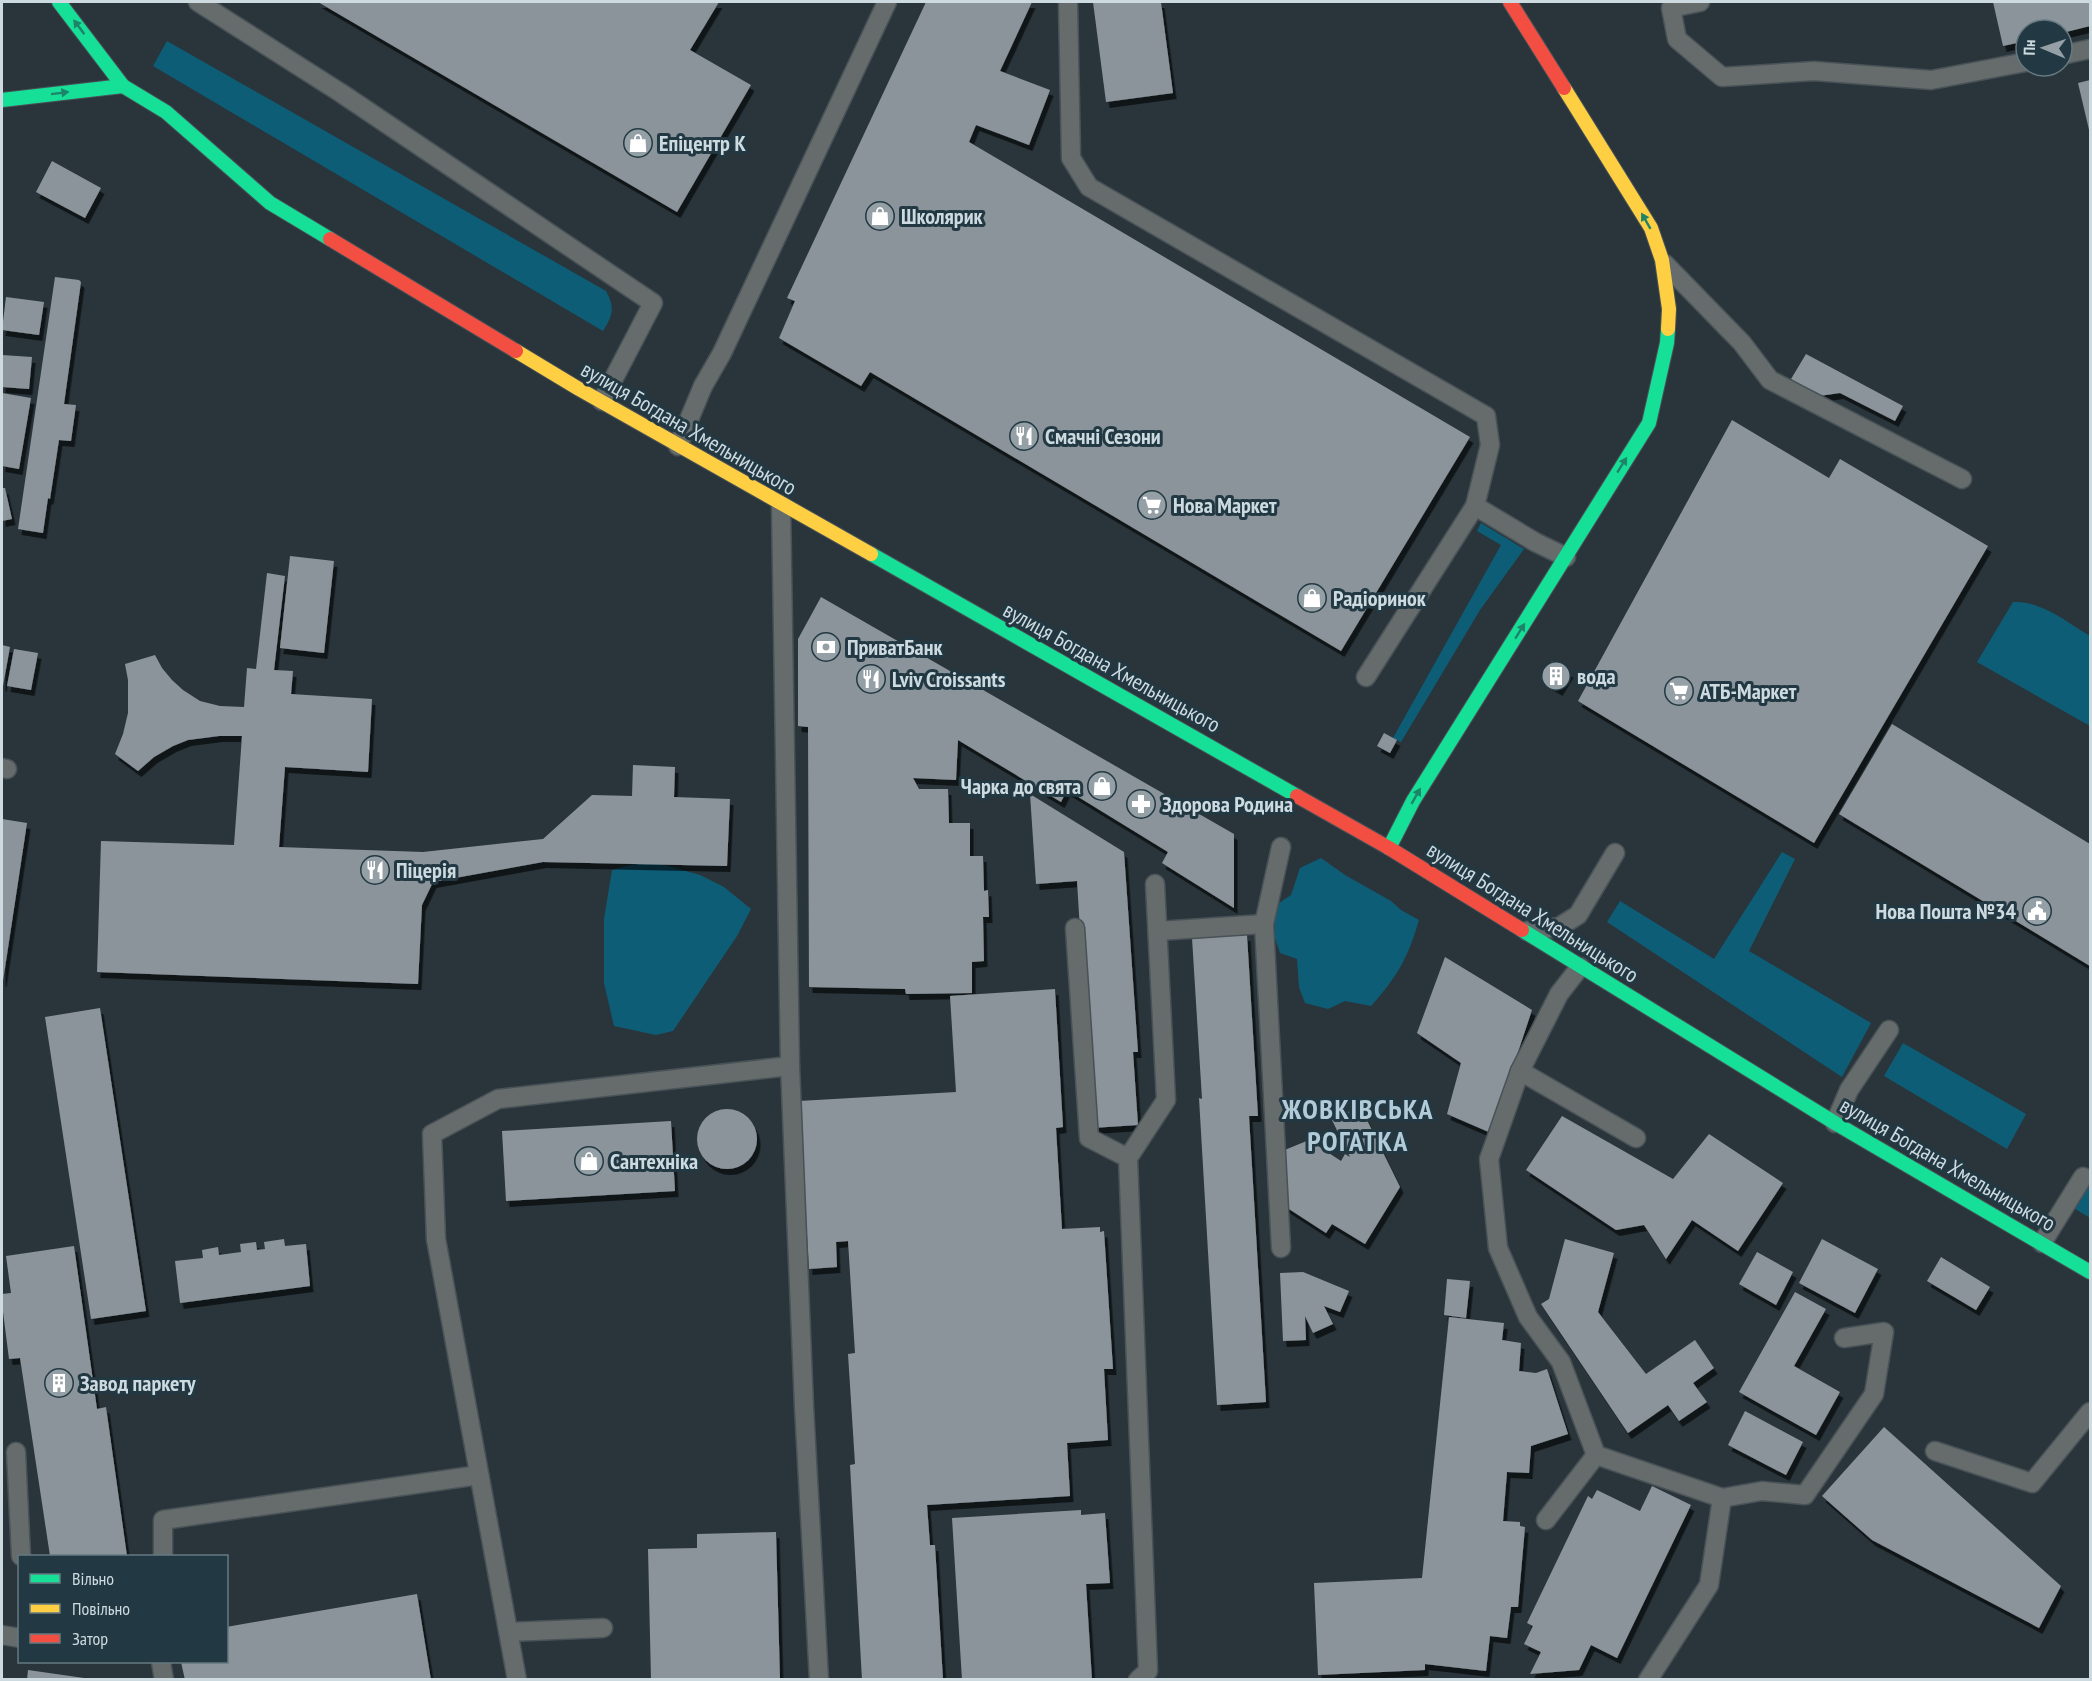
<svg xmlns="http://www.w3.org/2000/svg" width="2092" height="1681" viewBox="0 0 2092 1681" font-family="'PT Sans Narrow',sans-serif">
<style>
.green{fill:#0e5d77}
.building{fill:#8b949b;filter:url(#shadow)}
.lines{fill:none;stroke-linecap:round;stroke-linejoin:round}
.lane-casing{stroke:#485257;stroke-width:21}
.fast-casing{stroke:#485257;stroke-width:16}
.slow-casing{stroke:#485257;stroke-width:16}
.jam-casing{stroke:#485257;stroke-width:16}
.lane{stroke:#666b6c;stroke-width:18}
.fast{stroke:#16e098;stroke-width:14}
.slow{stroke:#ffcf43;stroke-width:14}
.jam{stroke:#f24e42;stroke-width:14}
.oneway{fill:#1d8469}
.labels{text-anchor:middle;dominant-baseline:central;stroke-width:6;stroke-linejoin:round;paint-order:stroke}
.poi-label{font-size:22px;font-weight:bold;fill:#cddae0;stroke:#223842;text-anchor:start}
.street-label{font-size:22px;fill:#cddae0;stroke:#223842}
.district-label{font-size:28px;font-weight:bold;letter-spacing:1.5px;fill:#b2cbd8;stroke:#223842}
</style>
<defs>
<filter id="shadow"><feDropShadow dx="3.5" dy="6" stdDeviation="0" flood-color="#0009"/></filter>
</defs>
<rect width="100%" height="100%" fill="#29353b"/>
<g class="green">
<path d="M167,41l439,250c9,17 7,24 -3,40l-450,-265z"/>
<polygon points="1481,523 1524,549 1480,610 1401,742 1393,738 1501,545 1477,531"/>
<path d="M2013,602c28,-2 55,21 77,34v90l-113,-64z"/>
<polygon points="1782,852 1795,859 1749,951 1871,1023 1842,1077 1607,922 1620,901 1714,959"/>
<path d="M1321,858l24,17 46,26 10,9 18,10c-11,38 -22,57 -48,86l-26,-5 -17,8 -23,-6 -6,-16 -2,-28 -17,-6 -6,-18 2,-30 15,-10 9,-27z"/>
<polygon points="647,860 700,875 724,887 751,909 737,936 673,1031 656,1035 614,1026 604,983 604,919 612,870"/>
<polygon points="1903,1043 2026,1114 2007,1149 1884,1076"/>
<polygon points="2090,1181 2090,1218 2066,1203"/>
</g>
<g class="building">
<polygon points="318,2 719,2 690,50 751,85 677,212"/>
<polygon points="926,2 1032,2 1000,71 1050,90 1029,145 976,125 969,142 1470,437 1341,651 870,372 861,386 779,338 795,301 787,298"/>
<polygon points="1093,2 1161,2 1173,93 1106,102"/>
<polygon points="1993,2 2090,2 2090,26 2062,33 2062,30 2026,30 2026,41 2003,46"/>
<polygon points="2090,80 2090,134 2078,83"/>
<polygon points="52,161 101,188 85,218 36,192"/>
<polygon points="55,277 79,280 81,282 64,404 76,405 71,441 59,440 50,499 48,498 43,533 18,529"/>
<polygon points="6,297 44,302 39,335 2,330"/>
<polygon points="1806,354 1903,406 1895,421 1840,393 1819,396 1791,379"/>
<polygon points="2,355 32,357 29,389 2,387"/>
<polygon points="2,393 31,398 19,469 2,466"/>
<polygon points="1732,420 1829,478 1840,459 1988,546 1814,843 1578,701"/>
<polygon points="2,488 5,488 12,519 2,521"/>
<polygon points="290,556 334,561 324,653 280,648"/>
<polygon points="267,573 285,576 274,670 293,671 291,694 372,699 368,772 285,767 279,847 423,852 543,839 592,795 632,796 633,765 675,767 674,797 730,799 727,866 543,862 433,882 422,905 418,984 97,972 101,841 234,845 242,736 219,736 188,740 173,746 154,757 138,771 115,754 123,734 128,713 128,680 125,664 155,655 162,668 172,680 183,690 200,701 220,706 244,707 247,668 256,669"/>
<polygon points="821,597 1234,834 1234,908 1162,863 1168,852 1067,790 1061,802 958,740 956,780 913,778 919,789 948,789 949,823 970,823 970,856 983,856 984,891 988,890 989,917 983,917 984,961 972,962 972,993 906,994 905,989 809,987 808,727 798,726 798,639"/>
<polygon points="2,645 10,647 3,686 2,686"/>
<polygon points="14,649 38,653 31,690 7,686"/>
<polygon points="1552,661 1570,672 1559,690 1541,679"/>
<polygon points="1892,724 2090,844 2090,966 1839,814"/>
<polygon points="1384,733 1397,740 1390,753 1377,746"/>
<polygon points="1030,794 1124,852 1138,1052 1133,1052 1138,1125 1092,1128 1077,881 1036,884"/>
<polygon points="2,819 27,823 3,981 2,981"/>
<polygon points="1247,935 1258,1116 1249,1116 1266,1402 1217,1405 1199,1098 1202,1099 1192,938"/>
<polygon points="1445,957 1532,1010 1491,1133 1447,1114 1461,1063 1417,1033"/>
<polygon points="1055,989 1063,1127 1056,1128 1062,1229 1100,1227 1100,1232 1104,1231 1113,1369 1104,1369 1108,1440 1067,1443 1070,1496 927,1505 930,1545 935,1545 943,1680 862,1680 850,1465 855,1464 848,1354 855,1353 848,1241 836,1242 837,1267 809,1269 799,1101 956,1092 950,996"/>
<polygon points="100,1008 146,1311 91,1319 45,1017"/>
<polygon points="1360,1106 1400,1187 1365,1244 1332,1224 1326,1233 1272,1198 1275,1154 1309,1140 1341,1161 1345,1154 1350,1157 1332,1120"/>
<circle cx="727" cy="1139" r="30"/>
<polygon points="1562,1116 1673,1179 1709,1134 1783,1183 1738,1251 1692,1220 1666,1259 1644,1225 1616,1230 1526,1170"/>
<polygon points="671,1121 675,1191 506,1201 502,1131"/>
<polygon points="284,1239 285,1246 306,1244 310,1286 180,1303 175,1261 203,1258 202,1250 218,1247 219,1255 241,1252 240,1244 256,1242 257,1250 265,1249 264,1242"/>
<polygon points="1565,1239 1614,1253 1598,1312 1646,1374 1695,1340 1714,1368 1693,1383 1707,1402 1679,1421 1668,1405 1628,1433 1541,1304 1549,1299"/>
<polygon points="1822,1239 1878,1269 1855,1313 1799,1283"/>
<polygon points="74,1246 97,1409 106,1407 127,1556 50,1556 20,1358 9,1359 2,1304 2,1294 11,1293 6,1256"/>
<polygon points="1757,1252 1793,1272 1776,1305 1739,1284"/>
<polygon points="1941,1257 1990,1287 1976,1310 1927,1281"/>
<polygon points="1303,1272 1349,1291 1340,1312 1324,1306 1333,1324 1313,1333 1305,1316 1306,1340 1283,1341 1280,1273"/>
<polygon points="1447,1279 1470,1281 1466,1318 1444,1315"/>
<polygon points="1795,1292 1826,1309 1794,1366 1840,1392 1816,1435 1739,1392"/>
<polygon points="1449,1317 1504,1323 1502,1340 1521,1343 1519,1371 1536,1373 1547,1369 1568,1434 1531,1446 1529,1473 1507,1472 1503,1521 1520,1522 1520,1526 1525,1527 1518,1607 1511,1607 1507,1638 1490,1636 1486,1671 1425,1664 1425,1670 1318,1675 1314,1583 1422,1578"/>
<polygon points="1745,1411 1803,1442 1786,1475 1728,1445"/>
<polygon points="1884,1427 2061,1586 2039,1628 1872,1540 1822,1496"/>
<polygon points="1652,1486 1691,1505 1617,1658 1591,1645 1579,1670 1530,1674 1541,1652 1524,1644 1533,1626 1527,1623 1588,1496 1592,1499 1597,1490 1640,1511"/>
<polygon points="1081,1510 1081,1515 1105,1513 1110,1583 1086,1584 1092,1680 962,1680 952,1518"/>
<polygon points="776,1532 780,1680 651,1680 648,1549 697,1548 697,1534"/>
<polygon points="417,1594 431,1680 185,1680 181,1662 226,1662 226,1627"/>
<polygon points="28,1670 84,1678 84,1680 27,1680"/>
</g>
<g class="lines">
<g class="lane-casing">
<g id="lane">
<polyline points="198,2 341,93 653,303 602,401"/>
<polyline points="1068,2 1071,158 1089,187 1486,416 1490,445 1475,506 1366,677"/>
<polyline points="1700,2 1671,8 1677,39 1722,77 1814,71 1931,80 2026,62"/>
<polyline points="2062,55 2090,49"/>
<polyline points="1665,264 1742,343 1770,380 1962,479"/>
<polyline points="678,446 703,386 722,353 887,2"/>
<polyline points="781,505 790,1066 804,1406 819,1680"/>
<polyline points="1475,506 1535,542 1566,557"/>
<polyline points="2,768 7,769"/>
<polyline points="1075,928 1089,1138 1128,1158 1148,1671 1138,1680"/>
<polyline points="1158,931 1264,924"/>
<polyline points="1527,931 1559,927 1578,915 1615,853"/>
<polyline points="1580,967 1559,994 1520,1071 1489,1159 1498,1248 1528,1317 1561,1362 1596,1455 1722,1498 1762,1491 1805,1495 1874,1394 1884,1332 1844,1338"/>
<polyline points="1520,1071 1636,1138"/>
<polyline points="1835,1123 1849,1090 1889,1030"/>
<polyline points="1128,1158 1166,1100 1155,884"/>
<polyline points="2042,1243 2083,1177"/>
<polyline points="1281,1248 1264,924 1281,847"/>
<polyline points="1935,1451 2032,1483 2090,1412"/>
<polyline points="16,1452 21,1556"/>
<polyline points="1546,1520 1596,1455"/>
<polyline points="163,1556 163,1520 479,1475"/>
<polyline points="509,1632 603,1628"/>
<polyline points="2,1635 20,1638"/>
<polyline points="161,1662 164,1680"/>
<polyline points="517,1680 436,1239 432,1134 498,1099 790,1066"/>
<polyline points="1648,1680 1709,1585 1722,1498"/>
</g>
</g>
<g class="fast-casing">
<g id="fast">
<polyline points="59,2 123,86 166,112 270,203 330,239"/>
<polyline points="2,100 123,86"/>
<polyline points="871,554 1297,796"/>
<polyline points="1389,848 1413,801 1649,423 1667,343 1668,329"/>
<polyline points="1522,930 1835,1123 2090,1272"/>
</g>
</g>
<g class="slow-casing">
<g id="slow">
<polyline points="1564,88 1651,228 1662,260 1669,309 1668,329"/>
<polyline points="516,351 579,389 871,554"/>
</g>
</g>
<g class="jam-casing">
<g id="jam">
<polyline points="1510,2 1564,88"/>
<polyline points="330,239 516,351"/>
<polyline points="1297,796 1389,848 1522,930"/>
</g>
</g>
<use href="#lane" class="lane"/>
<use href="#fast" class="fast"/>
<use href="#slow" class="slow"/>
<use href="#jam" class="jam"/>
</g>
<defs><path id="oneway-solid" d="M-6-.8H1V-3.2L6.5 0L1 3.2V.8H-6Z" transform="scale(1.5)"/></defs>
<g class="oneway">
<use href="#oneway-solid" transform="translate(79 27) rotate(-127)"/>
<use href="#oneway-solid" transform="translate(60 93) rotate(-7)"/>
<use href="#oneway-solid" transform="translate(1646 221) rotate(-120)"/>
<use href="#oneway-solid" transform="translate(1622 465) rotate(-58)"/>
<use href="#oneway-solid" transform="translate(1520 631) rotate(-58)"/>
<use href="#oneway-solid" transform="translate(1416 796) rotate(-60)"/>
</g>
<defs>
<g id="shop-disc" transform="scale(1.5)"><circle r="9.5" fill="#94a0a6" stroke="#223842"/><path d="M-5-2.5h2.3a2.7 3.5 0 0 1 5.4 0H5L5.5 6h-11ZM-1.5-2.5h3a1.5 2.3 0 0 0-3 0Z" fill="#fff"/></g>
<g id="restaurant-disc" transform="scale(1.5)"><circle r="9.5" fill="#94a0a6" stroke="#223842"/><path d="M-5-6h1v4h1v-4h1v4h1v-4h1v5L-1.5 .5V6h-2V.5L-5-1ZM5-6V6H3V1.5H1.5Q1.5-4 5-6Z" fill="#fff"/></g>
<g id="supermarket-disc" transform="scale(1.5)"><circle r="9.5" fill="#94a0a6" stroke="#223842"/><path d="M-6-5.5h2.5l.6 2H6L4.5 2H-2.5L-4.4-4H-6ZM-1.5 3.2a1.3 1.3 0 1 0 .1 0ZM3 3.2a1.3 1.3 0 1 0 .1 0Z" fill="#fff"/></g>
<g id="bank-disc" transform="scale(1.5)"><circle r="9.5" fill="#94a0a6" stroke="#223842"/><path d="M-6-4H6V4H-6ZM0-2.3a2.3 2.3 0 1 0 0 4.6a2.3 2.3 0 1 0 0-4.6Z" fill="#fff"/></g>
<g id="building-disc" transform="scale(1.5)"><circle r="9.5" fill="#94a0a6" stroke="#223842"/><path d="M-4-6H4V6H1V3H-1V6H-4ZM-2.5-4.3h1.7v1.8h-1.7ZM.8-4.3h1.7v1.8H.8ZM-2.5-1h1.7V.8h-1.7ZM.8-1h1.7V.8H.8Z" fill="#fff"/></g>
<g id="pharmacy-disc" transform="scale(1.5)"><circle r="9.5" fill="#94a0a6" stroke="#223842"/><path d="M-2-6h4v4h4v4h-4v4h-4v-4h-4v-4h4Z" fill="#fff"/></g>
<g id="civic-disc" transform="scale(1.5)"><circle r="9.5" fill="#94a0a6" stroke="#223842"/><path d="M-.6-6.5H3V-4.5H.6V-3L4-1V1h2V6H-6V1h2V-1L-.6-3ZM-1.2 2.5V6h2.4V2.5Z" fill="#fff"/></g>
</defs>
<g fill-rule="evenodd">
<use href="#shop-disc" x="638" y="143"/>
<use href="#shop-disc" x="880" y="216"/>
<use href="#restaurant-disc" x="1024" y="436"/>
<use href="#supermarket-disc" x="1152" y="505"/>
<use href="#shop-disc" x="1312" y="598"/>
<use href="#bank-disc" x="826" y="647"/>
<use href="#building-disc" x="1556" y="676"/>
<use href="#restaurant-disc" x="871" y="679"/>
<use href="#supermarket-disc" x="1679" y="691"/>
<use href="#shop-disc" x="1102" y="786"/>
<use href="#pharmacy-disc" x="1141" y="804"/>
<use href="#restaurant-disc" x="375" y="870"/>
<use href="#civic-disc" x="2037" y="911"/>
<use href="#shop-disc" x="589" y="1161"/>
<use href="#building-disc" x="59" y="1383"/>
</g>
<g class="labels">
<g class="poi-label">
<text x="659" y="143">Епіцентр К</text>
<text x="901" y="216">Школярик</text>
<text x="1045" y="436">Смачні Сезони</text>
<text x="1173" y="505">Нова Маркет</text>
<text x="1333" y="598">Радіоринок</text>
<text x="847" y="647">ПриватБанк</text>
<text x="1577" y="676">вода</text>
<text x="892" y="679">Lviv Croissants</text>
<text x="1700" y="691">АТБ-Маркет</text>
<text x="1081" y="786" text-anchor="end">Чарка до свята</text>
<text x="1162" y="804">Здорова Родина</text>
<text x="396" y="870">Піцерія</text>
<text x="2016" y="911" text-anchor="end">Нова Пошта №34</text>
<text x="610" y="1161">Сантехніка</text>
<text x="80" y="1383">Завод паркету</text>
</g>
<g class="street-label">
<text transform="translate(689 428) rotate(30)">вулиця Богдана Хмельницького</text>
<text transform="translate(1112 667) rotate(29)">вулиця Богдана Хмельницького</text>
<text transform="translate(1533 912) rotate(32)">вулиця Богдана Хмельницького</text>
<text transform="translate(1948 1164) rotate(30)">вулиця Богдана Хмельницького</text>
</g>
<g class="district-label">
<text x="1358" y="1108">ЖОВКІВСЬКА<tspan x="1358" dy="32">РОГАТКА</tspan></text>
</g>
</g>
<rect width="2092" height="1681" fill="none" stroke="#cddae0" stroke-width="6"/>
<rect x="18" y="1555" width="210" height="108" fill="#223842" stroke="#667981" stroke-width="1.5"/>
<rect x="30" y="1574" width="30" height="9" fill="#16e098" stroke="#667981" stroke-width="1.5"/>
<text x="72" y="1585" font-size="18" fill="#cddae0">Вільно</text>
<rect x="30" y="1604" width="30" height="9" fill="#ffcf43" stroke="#667981" stroke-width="1.5"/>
<text x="72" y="1615" font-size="18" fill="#cddae0">Повільно</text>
<rect x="30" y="1634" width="30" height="9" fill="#f24e42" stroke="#667981" stroke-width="1.5"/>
<text x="72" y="1645" font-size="18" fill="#cddae0">Затор</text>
<g transform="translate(2044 48) rotate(272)"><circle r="28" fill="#223842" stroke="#667981" stroke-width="1.5"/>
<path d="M0-4.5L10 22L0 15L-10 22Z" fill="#94a0a6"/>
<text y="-9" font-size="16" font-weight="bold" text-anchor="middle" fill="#cddae0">Пн</text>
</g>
</svg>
